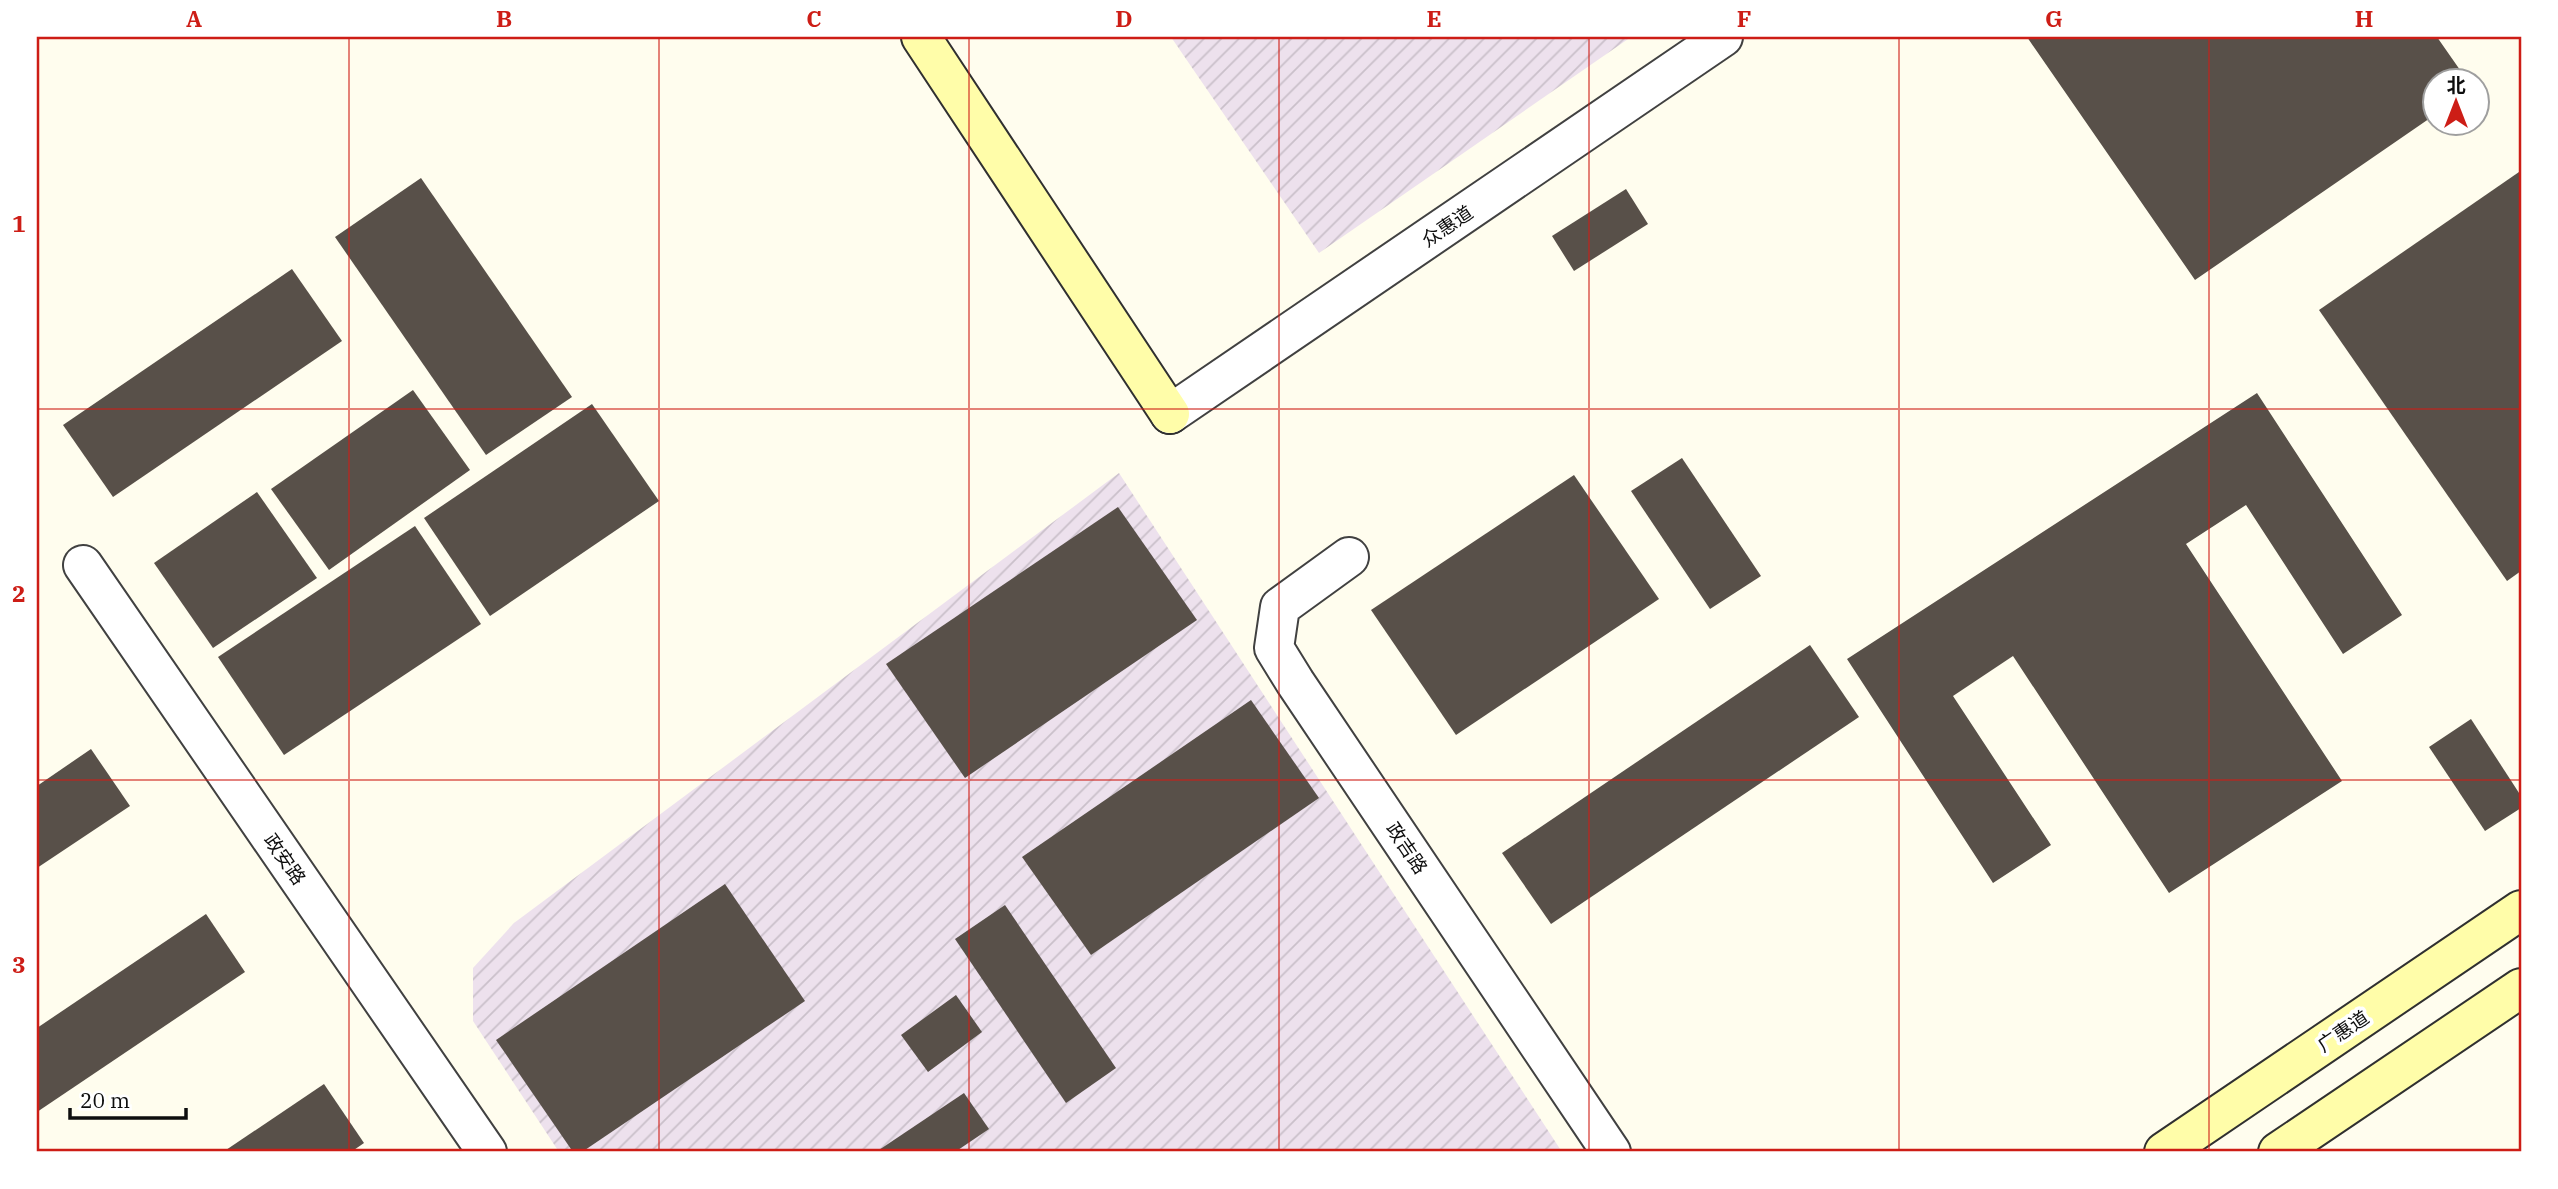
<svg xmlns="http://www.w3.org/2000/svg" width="2558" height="1189" viewBox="0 0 2558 1189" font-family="'IBM Plex Serif','Noto Sans SC',serif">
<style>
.industrial{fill:url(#industrial-furrows)}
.building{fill:#585049}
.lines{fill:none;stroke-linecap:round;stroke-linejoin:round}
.street-casing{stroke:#414141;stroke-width:42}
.secondary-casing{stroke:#303030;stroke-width:42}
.street{stroke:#fff;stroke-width:38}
.secondary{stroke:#fffda9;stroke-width:38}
.grid{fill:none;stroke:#cd1d16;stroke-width:2;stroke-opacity:0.55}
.labels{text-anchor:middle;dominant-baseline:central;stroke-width:7;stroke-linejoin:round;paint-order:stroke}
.street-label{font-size:19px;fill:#0e0e0e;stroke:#fff}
.neatline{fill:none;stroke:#cd1d16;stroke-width:2.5}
.grid-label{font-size:23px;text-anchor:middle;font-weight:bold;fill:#cd1d16}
</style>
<defs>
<pattern id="industrial-furrows" width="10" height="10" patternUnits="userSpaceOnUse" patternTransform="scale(1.75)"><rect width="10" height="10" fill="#ede1ed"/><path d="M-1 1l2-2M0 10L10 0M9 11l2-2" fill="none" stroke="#cac0ca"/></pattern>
</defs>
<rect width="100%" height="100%" fill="#fffdee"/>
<g class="industrial">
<polygon points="1171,37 1631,37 1319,253"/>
<polygon points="1119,473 1562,1152 559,1152 473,1021 473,968 514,923"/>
</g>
<g class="building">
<polygon points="2027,37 2437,37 2467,80 2436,80 2436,114 2195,280"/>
<polygon points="2519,172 2521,176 2521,571 2507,581 2319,310"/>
<polygon points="421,178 572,397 486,455 335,237"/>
<polygon points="1626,189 1648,224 1574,271 1552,236"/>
<polygon points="292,269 342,341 113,497 63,425"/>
<polygon points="413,390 470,470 329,570 271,489"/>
<polygon points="2257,393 2402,615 2343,654 2246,505 2186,544 2342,781 2169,893 2013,656 1953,696 2051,845 1993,883 1847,659"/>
<polygon points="592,404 659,501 490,616 424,518"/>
<polygon points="1682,458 1761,576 1710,609 1631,491"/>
<polygon points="1574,475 1659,599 1456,735 1371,610"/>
<polygon points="257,492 317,578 213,648 154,563"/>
<polygon points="1118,507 1197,620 965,778 886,664"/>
<polygon points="415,526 481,624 284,755 218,657"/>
<polygon points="1810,645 1859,717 1551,924 1502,853"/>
<polygon points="1251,700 1319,798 1091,955 1022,857"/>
<polygon points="2471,719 2521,796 2521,808 2485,831 2429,747"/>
<polygon points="91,749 130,806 37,868 37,786"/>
<polygon points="725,884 805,1001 582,1152 573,1152 496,1040"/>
<polygon points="1005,905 1116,1068 1066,1103 955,939"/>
<polygon points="206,914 245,972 37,1112 37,1028"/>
<polygon points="956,995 982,1032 928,1072 901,1035"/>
<polygon points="324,1084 364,1143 351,1152 223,1152"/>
<polygon points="964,1093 989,1129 955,1152 876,1152"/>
</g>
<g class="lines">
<g class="street-casing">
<g id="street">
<polyline points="1170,414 1723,37"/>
<polyline points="1349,557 1280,607 1274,648 1295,682 1611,1152"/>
<polyline points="83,565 487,1152"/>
</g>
</g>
<g class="secondary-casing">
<g id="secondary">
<polyline points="921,37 1170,414"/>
<polyline points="2164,1152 2521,910"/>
<polyline points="2278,1152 2521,988"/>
</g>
</g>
<use href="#street" class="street"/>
<use href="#secondary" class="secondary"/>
</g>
<path class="grid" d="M349,37v1115M659,37v1115M969,37v1115M1279,37v1115M1589,37v1115M1899,37v1115M2209,37v1115M37,409h2484M37,780h2484"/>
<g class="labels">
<g class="street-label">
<text transform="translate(1447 226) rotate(-34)">众惠道</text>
<text transform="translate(1407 848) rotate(56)">政吉路</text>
<text transform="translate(285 859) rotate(55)">政安路</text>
<text transform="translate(2343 1031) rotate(-34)">广惠道</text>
</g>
</g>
<rect width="2558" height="1189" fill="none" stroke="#ffffff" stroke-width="77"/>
<g transform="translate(2456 102)"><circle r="33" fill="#ffffff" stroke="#9f9f9f" stroke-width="2"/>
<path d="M0-5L12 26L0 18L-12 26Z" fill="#cd1d16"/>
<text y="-10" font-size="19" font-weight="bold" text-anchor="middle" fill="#0e0e0e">北</text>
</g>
<path d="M70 1108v10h116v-10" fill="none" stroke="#0e0e0e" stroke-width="3.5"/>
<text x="80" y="1108" font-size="21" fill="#0e0e0e" stroke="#ffffff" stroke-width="5" paint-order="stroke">20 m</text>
<rect x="38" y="38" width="2482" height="1112" class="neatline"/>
<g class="grid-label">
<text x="194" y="27">A</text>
<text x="504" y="27">B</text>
<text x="814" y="27">C</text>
<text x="1124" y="27">D</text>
<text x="1434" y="27">E</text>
<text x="1744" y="27">F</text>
<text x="2054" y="27">G</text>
<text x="2364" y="27">H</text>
<text x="19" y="232">1</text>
<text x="19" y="602">2</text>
<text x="19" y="973">3</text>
</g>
</svg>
